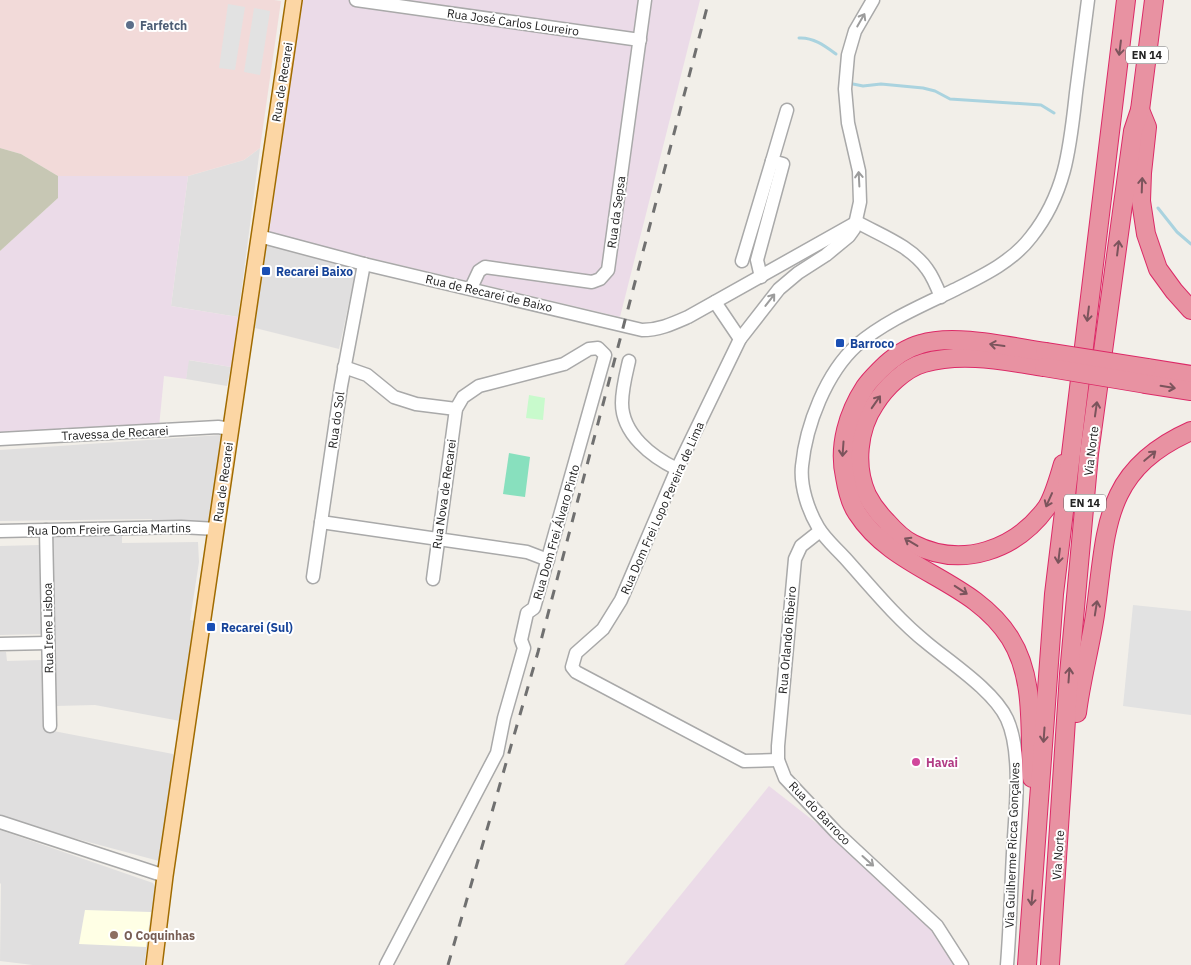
<svg xmlns="http://www.w3.org/2000/svg" width="1191" height="965" viewBox="0 0 1191 965" font-family="'IBM Plex Sans',sans-serif">
<style>
.residential{fill:#e0dfdf}
.commercial{fill:#f2dad9}
.industrial{fill:#ebdbe8}
.education{fill:#ffffe5}
.construction{fill:#c7c7b4}
.park{fill:#c8facc}
.pitch{fill:#88e0be}
.parking{fill:#e2e2e2}
.lines{fill:none;stroke-linecap:round;stroke-linejoin:round}
.stream{stroke:#aad3df;stroke-width:3}
.minor-casing{stroke:#a9a9a9;stroke-width:15}
.major-casing{stroke:#a06b00;stroke-width:18}
.highway-casing{stroke:#dc2a67;stroke-width:20}
.minor{stroke:#fff;stroke-width:12}
.major{stroke:#fcd6a4;stroke-width:15}
.highway{stroke:#e892a2;stroke-width:18}
.rail{stroke:#707070;stroke-width:3;stroke-dasharray:10 10;stroke-linecap:butt}
.highway-bridge-casing{stroke:#dc2a67;stroke-width:20;stroke-linecap:butt}
.highway-bridge{stroke:#e892a2;stroke-width:18}
.oneway{stroke:#9c9c9c}
.oneway2{stroke:#7b545c}
.service-dot{fill:#5c6f8a;stroke:#fff;stroke-width:2}
.transit-dot{fill:#1a4fb4;stroke:#fff;stroke-width:2}
.hotel-dot{fill:#d1479c;stroke:#fff;stroke-width:2}
.education-dot{fill:#8d6e63;stroke:#fff;stroke-width:2}
.labels{text-anchor:middle;dominant-baseline:central;stroke-width:4;stroke-linejoin:round;paint-order:stroke}
.shield{fill:#fff;stroke:#646464;stroke-width:1}
.shield-label{font-size:11px;font-weight:bold;fill:#222}
.street-label{font-size:12px;fill:#222;stroke:#fff}
.service-label{font-size:12px;font-weight:bold;fill:#4e5e75;stroke:#fff;text-anchor:start}
.transit-label{font-size:12px;font-weight:bold;fill:#164399;stroke:#fff;text-anchor:start}
.hotel-label{font-size:12px;font-weight:bold;fill:#b23c85;stroke:#fff;text-anchor:start}
.education-label{font-size:12px;font-weight:bold;fill:#785e54;stroke:#fff;text-anchor:start}
</style>
<rect width="100%" height="100%" fill="#f2efe9"/>
<g class="residential">
<polygon points="260,148 238,317 171,306 188,176 244,160"/>
<polygon points="266,244 356,270 339,349 255,328"/>
<polygon points="188,360 231,367 227,386 186,379"/>
<polygon points="221,435 209,524 152,521 152,519 0,521 0,450"/>
<polygon points="122,533 122,543 198,542 199,562 190,620 195,621 180,721 95,705 55,706 52,534"/>
<polygon points="40,545 41,634 0,635 0,546"/>
<polygon points="0,652 6,652 7,661 42,660 43,729 173,754 175,760 159,861 66,836 0,815"/>
<polygon points="0,830 153,883 155,887 152,918 144,965 33,965 0,961 1,884 0,883"/>
</g>
<polygon class="commercial" points="0,0 274,0 281,1 260,148 244,160 188,176 58,176 21,154 0,148"/>
<g class="industrial">
<polygon points="301,0 700,0 620,317 269,234"/>
<polygon points="58,176 188,176 171,306 238,317 231,367 189,360 186,379 164,376 159,427 0,436 0,251 58,198"/>
<polygon points="769,786 888,879 907,897 936,934 957,965 624,965"/>
</g>
<polygon class="education" points="85,910 151,912 146,947 79,944"/>
<polygon class="construction" points="0,148 21,154 58,176 58,198 0,251"/>
<polygon class="park" points="529,395 545,398 543,420 526,418"/>
<polygon class="pitch" points="509,453 530,457 525,497 503,494"/>
<g class="parking">
<polygon points="228,4 245,7 235,70 219,68"/>
<polygon points="254,8 270,11 260,75 244,72"/>
<polygon points="1133,605 1191,611 1191,715 1123,706"/>
</g>
<g class="lines">
<g class="stream">
<path d="M799,38c14,-1 26,8 37,16"/>
<polyline points="853,84 863,86 881,84 923,88 935,91 950,99 1041,105 1054,113"/>
<polyline points="1158,208 1177,232 1191,244"/>
</g>
<g class="minor-casing">
<g id="minor">
<polyline points="356,0 640,40"/>
<path d="M259,236l105,28 278,66c17,0 30,-6 46,-13l169,-95c23,13 54,24 70,47 6,8 10,18 14,28"/>
<polyline points="742,261 772,161"/>
<polyline points="761,277 757,260 783,164 772,161 787,110"/>
<polyline points="471,288 479,271 485,267 592,282 600,279 608,270 645,0"/>
<polyline points="715,302 740,339"/>
<path d="M629,361c-3,13 -7,28 -7,42 0,31 30,54 55,66"/>
<polyline points="344,367 367,375 394,397 416,404 456,409"/>
<polyline points="0,439 218,427 231,429"/>
<polyline points="321,522 527,552 548,560"/>
<polyline points="46,530 50,726"/>
<polyline points="0,531 181,527 217,529"/>
<polyline points="820,531 801,546 795,559 778,746 778,760 785,778 836,832 937,926 962,965"/>
<polyline points="313,577 341,386 364,264"/>
<polyline points="0,644 48,643"/>
<polyline points="778,760 744,761 576,672 572,667 576,653 603,629 621,600 677,469 740,339 779,289 798,273 826,255 849,236 854,229 860,202 859,171 848,123 845,89 848,55 855,31 873,0"/>
<polyline points="0,822 165,876"/>
<polyline points="386,965 497,753 504,718 524,648 521,640 527,613 534,608 605,355 598,348 589,349 564,364 479,386 463,397 456,409 433,579"/>
<path d="M1007,965c3,-37 4,-74 6,-112 2,-38 10,-99 -6,-134 -13,-28 -56,-56 -80,-76 -31,-25 -56,-56 -82,-85 -9,-10 -20,-19 -27,-31 -10,-17 -18,-41 -16,-61 4,-41 24,-93 55,-121 28,-24 64,-39 97,-55 28,-14 58,-28 77,-53 35,-44 39,-90 45,-144 4,-31 8,-62 12,-93"/>
</g>
</g>
<g class="major-casing">
<polyline id="major" points="154,965 165,876 294,0"/>
</g>
<g class="highway-casing">
<g id="highway">
<polyline points="1140,110 1147,127 1142,173 1141,201 1146,234 1158,269 1174,291 1191,310"/>
<path d="M1044,367c-40,-6 -81,-15 -120,-4 -19,5 -39,25 -49,41 -17,25 -21,62 -8,91 5,10 12,19 20,27 7,8 16,17 26,22 49,25 103,6 134,-37 7,-11 12,-30 16,-43"/>
<polyline points="1147,368 1191,375"/>
<polyline points="1146,384 1191,391"/>
<path d="M1077,713c4,-33 13,-65 18,-98 12,-84 6,-144 96,-184"/>
<path d="M1032,778c-3,-46 4,-99 -22,-140 -38,-60 -115,-66 -153,-125 -7,-10 -10,-24 -12,-36 -7,-31 3,-64 20,-90 4,-6 10,-12 15,-17 11,-11 26,-22 41,-26 33,-11 90,3 124,8"/>
<polyline points="1027,965 1054,594 1126,0"/>
<polyline points="1050,965 1069,674 1089,454 1133,131 1140,110 1154,0"/>
</g>
</g>
<use href="#minor" class="minor"/>
<use href="#major" class="major"/>
<use href="#highway" class="highway"/>
<polyline class="rail" points="448,965 538,652 709,0"/>
<g class="highway-bridge-casing">
<g id="highway-bridge">
<polyline points="1045,352 1147,368"/>
<polyline points="1044,367 1146,384"/>
</g>
</g>
<use href="#highway-bridge" class="highway-bridge"/>
</g>
<defs><path id="oneway-shaft" d="M-6 0H5M1.5-3L5.5 0L1.5 3" fill="none" stroke-width="1.6" stroke-linecap="round" stroke-linejoin="round" transform="scale(1.25)"/></defs>
<g class="oneway">
<use href="#oneway-shaft" transform="translate(861 20) rotate(-60)"/>
<use href="#oneway-shaft" transform="translate(859 179) rotate(-93)"/>
<use href="#oneway-shaft" transform="translate(770 300) rotate(-52)"/>
<use href="#oneway-shaft" transform="translate(868 861) rotate(42)"/>
</g>
<g class="oneway2">
<use href="#oneway-shaft" transform="translate(1120 48) rotate(97)"/>
<use href="#oneway-shaft" transform="translate(1142 185) rotate(-88)"/>
<use href="#oneway-shaft" transform="translate(1118 248) rotate(-83)"/>
<use href="#oneway-shaft" transform="translate(1088 314) rotate(97)"/>
<use href="#oneway-shaft" transform="translate(997 345) rotate(-172)"/>
<use href="#oneway-shaft" transform="translate(1168 387) rotate(9)"/>
<use href="#oneway-shaft" transform="translate(876 402) rotate(-55)"/>
<use href="#oneway-shaft" transform="translate(1096 409) rotate(-82)"/>
<use href="#oneway-shaft" transform="translate(843 449) rotate(94)"/>
<use href="#oneway-shaft" transform="translate(1150 456) rotate(-40)"/>
<use href="#oneway-shaft" transform="translate(1049 500) rotate(114)"/>
<use href="#oneway-shaft" transform="translate(911 542) rotate(-149)"/>
<use href="#oneway-shaft" transform="translate(1059 556) rotate(97)"/>
<use href="#oneway-shaft" transform="translate(961 590) rotate(33)"/>
<use href="#oneway-shaft" transform="translate(1096 608) rotate(-81)"/>
<use href="#oneway-shaft" transform="translate(1069 675) rotate(-86)"/>
<use href="#oneway-shaft" transform="translate(1044 735) rotate(94)"/>
<use href="#oneway-shaft" transform="translate(1032 898) rotate(95)"/>
</g>
<circle class="service-dot" cx="130" cy="25" r="5"/>
<g class="transit-dot">
<rect x="261" y="266" width="10" height="10" rx="2.5"/>
<rect x="835" y="338" width="10" height="10" rx="2.5"/>
<rect x="206" y="622" width="10" height="10" rx="2.5"/>
</g>
<circle class="hotel-dot" cx="916" cy="762" r="5"/>
<circle class="education-dot" cx="114" cy="935" r="5"/>
<g class="labels">
<g class="shield">
<rect x="1126" y="46.5" width="42" height="17" rx="4"/>
<rect x="1064" y="494.5" width="42" height="17" rx="4"/>
</g>
<g class="shield-label">
<text x="1147" y="55">EN 14</text>
<text x="1085" y="503">EN 14</text>
</g>
<g class="street-label">
<text transform="translate(513 22) rotate(8)">Rua José Carlos Loureiro</text>
<text transform="translate(282 82) rotate(-81)">Rua de Recarei</text>
<text transform="translate(616 212) rotate(-82)">Rua da Sepsa</text>
<text transform="translate(489 293) rotate(13)">Rua de Recarei de Baixo</text>
<text transform="translate(336 420) rotate(-82)">Rua do Sol</text>
<text transform="translate(115 433) rotate(-3)">Travessa de Recarei</text>
<text transform="translate(1091 451) rotate(-83)">Via Norte</text>
<text transform="translate(223 482) rotate(-82)">Rua de Recarei</text>
<text transform="translate(444 494) rotate(-82)">Rua Nova de Recarei</text>
<text transform="translate(662 508) rotate(-66)">Rua Dom Frei Lopo Pereira de Lima</text>
<text transform="translate(109 529) rotate(-1)">Rua Dom Freire Garcia Martins</text>
<text transform="translate(556 532) rotate(-74)">Rua Dom Frei Álvaro Pinto</text>
<text transform="translate(48 628) rotate(-91)">Rua Irene Lisboa</text>
<text transform="translate(787 640) rotate(-85)">Rua Orlando Ribeiro</text>
<text transform="translate(820 813) rotate(46)">Rua do Barroco</text>
<text transform="translate(1012 845) rotate(-88)">Via Guilherme Ricca Gonçalves</text>
<text transform="translate(1058 855) rotate(-86)">Via Norte</text>
</g>
<g class="service-label">
<text x="140" y="25">Farfetch</text>
</g>
<g class="transit-label">
<text x="276" y="271">Recarei Baixo</text>
<text x="850" y="343">Barroco</text>
<text x="221" y="627">Recarei (Sul)</text>
</g>
<g class="hotel-label">
<text x="926" y="762">Havai</text>
</g>
<g class="education-label">
<text x="124" y="935">O Coquinhas</text>
</g>
</g>
</svg>
